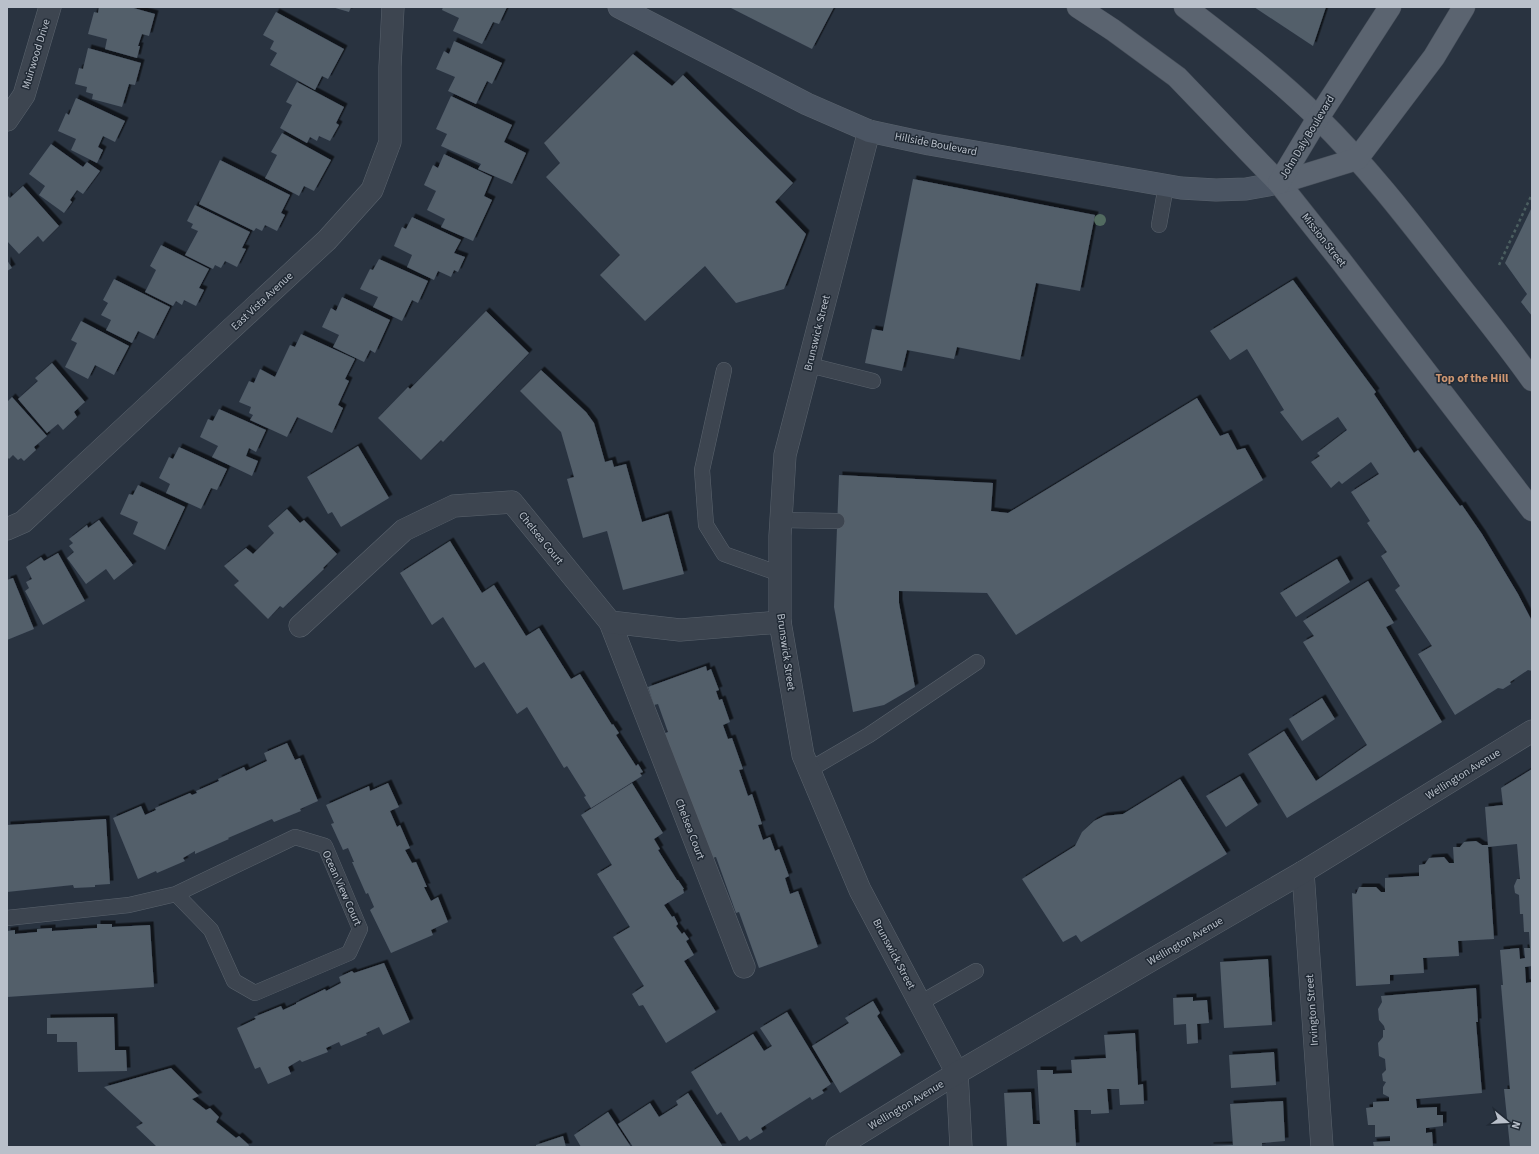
<svg xmlns="http://www.w3.org/2000/svg" width="1539" height="1154" viewBox="0 0 1539 1154" font-family="'Source Sans 3',sans-serif">
<style>
.building{fill:#525e6b;filter:url(#shadow)}
.lines{fill:none;stroke-linecap:round;stroke-linejoin:round}
.service-casing{stroke:#5a636d;stroke-width:16}
.minor-casing{stroke:#5a636d;stroke-width:23}
.secondary-casing{stroke:#5a636d;stroke-width:23}
.primary-casing{stroke:#464e59;stroke-width:23}
.path{stroke:#4b5e60;stroke-width:2.5;stroke-dasharray:3 3;stroke-linecap:butt}
.service{stroke:#3d4550;stroke-width:15}
.minor{stroke:#3d4550;stroke-width:22}
.secondary{stroke:#4b5563;stroke-width:22}
.primary{stroke:#5b6470;stroke-width:22}
.tree{fill:#526b60}
.labels{text-anchor:middle;dominant-baseline:central;stroke-width:3;stroke-linejoin:round;paint-order:stroke}
.street-label{font-size:11px;fill:#b9c0ca;stroke:#212a35}
.neighbourhood-label{font-size:12px;font-weight:bold;fill:#ce9671;stroke:#212a35}
</style>
<defs>
<filter id="shadow"><feDropShadow dx="3.5" dy="-3.5" stdDeviation="0" flood-color="#0009"/></filter>
</defs>
<rect width="100%" height="100%" fill="#293340"/>
<g class="building">
<polygon points="99,7 130,7 155,14 149,36 142,34 138,46 140,46 137,58 105,49 107,39 88,34 94,12 98,13"/>
<polygon points="332,7 351,7 349,12"/>
<polygon points="443,7 507,7 499,24 493,22 482,44 453,31 459,18 442,10"/>
<polygon points="729,7 834,7 812,49"/>
<polygon points="1254,7 1326,7 1313,46"/>
<polygon points="276,12 344,49 328,79 322,76 315,90 270,65 277,53 270,49 274,41 263,35"/>
<polygon points="454,41 502,63 492,84 487,81 476,104 448,91 455,77 436,69 444,51 449,54"/>
<polygon points="88,48 141,63 135,85 129,84 122,107 92,99 93,94 86,92 87,87 75,84 79,68 83,69"/>
<polygon points="633,54 672,86 683,75 793,183 775,202 806,234 784,289 736,303 705,266 645,321 600,275 620,255 546,177 560,163 544,143"/>
<polygon points="297,82 344,107 336,123 339,125 330,141 319,136 317,141 310,137 307,143 280,128 292,105 286,102"/>
<polygon points="451,96 512,125 504,142 526,153 512,184 478,169 481,164 441,146 447,134 436,129"/>
<polygon points="76,98 125,121 115,142 103,136 98,147 103,150 97,163 71,150 76,139 58,131 66,113 69,115"/>
<polygon points="282,133 331,160 314,191 304,186 299,196 265,178 277,155 271,152"/>
<polygon points="51,144 83,167 87,162 100,171 83,194 77,190 70,200 72,202 64,213 39,195 45,186 29,174"/>
<polygon points="444,154 492,177 484,196 492,200 473,241 441,227 445,219 427,210 436,191 424,185 433,165 438,168"/>
<polygon points="220,160 290,195 281,213 285,215 277,231 265,225 262,231 256,228 254,231 199,204"/>
<polygon points="913,179 1095,215 1080,291 1036,283 1020,360 957,347 954,359 907,350 902,371 865,363 872,329 883,331"/>
<polygon points="23,186 59,226 43,242 38,236 19,254 7,241 7,195 10,198"/>
<polygon points="195,205 250,232 242,248 246,249 237,267 225,261 221,268 215,265 213,269 185,255 198,231 191,228 193,224 187,221"/>
<polygon points="1532,207 1532,316 1521,302 1527,294 1505,263"/>
<polygon points="412,217 461,240 454,253 465,257 458,272 454,270 451,277 438,271 434,280 407,267 412,255 394,246 402,227 406,229"/>
<polygon points="161,245 209,269 199,288 204,290 196,306 184,300 182,305 176,301 173,306 145,292 156,270 150,266"/>
<polygon points="379,259 428,281 418,303 412,300 402,321 373,307 378,297 360,289 370,269 373,270"/>
<polygon points="7,260 12,268 7,271"/>
<polygon points="114,279 170,307 154,339 138,331 132,343 106,330 111,320 101,315 108,303 103,300"/>
<polygon points="1293,280 1376,392 1374,394 1414,453 1418,450 1460,506 1462,505 1482,534 1518,594 1532,621 1532,671 1528,670 1510,682 1511,684 1503,689 1498,688 1455,715 1418,654 1432,646 1395,590 1400,586 1381,556 1387,552 1367,523 1370,521 1351,492 1379,474 1371,462 1342,484 1339,481 1331,488 1311,462 1320,456 1317,453 1347,430 1338,417 1302,441 1280,412 1284,410 1247,349 1230,360 1210,331"/>
<polygon points="342,297 390,320 375,353 370,350 364,362 333,347 339,335 322,327 331,308 336,311"/>
<polygon points="486,311 529,353 443,442 441,440 421,460 378,418 408,387 410,389"/>
<polygon points="81,321 129,346 114,375 95,365 88,379 65,367 77,343 71,340"/>
<polygon points="301,334 355,359 345,379 349,381 338,405 343,408 332,433 297,417 287,437 250,420 253,415 249,413 251,407 239,402 249,381 254,383 260,369 275,377 290,345 295,347"/>
<polygon points="52,363 85,402 74,412 77,417 63,430 58,424 47,433 18,399 38,381 35,378"/>
<polygon points="541,370 586,412 594,423 605,462 612,460 614,467 626,464 642,522 668,514 684,574 623,590 607,531 583,538 567,479 574,477 561,432 520,391"/>
<polygon points="12,397 47,436 34,447 36,450 24,461 21,458 18,460 13,455 9,459 7,457 7,402"/>
<polygon points="1197,398 1220,436 1228,433 1237,450 1245,448 1263,480 1016,635 987,593 899,591 899,603 915,687 884,705 853,712 834,607 839,475 993,483 991,511 1008,513"/>
<polygon points="219,409 266,430 256,452 249,448 246,456 258,461 252,476 212,457 218,446 200,437 208,419 213,421"/>
<polygon points="358,446 389,498 341,527 332,512 328,514 307,477"/>
<polygon points="179,447 227,469 217,490 211,488 201,509 166,493 170,484 159,478 169,457 173,459"/>
<polygon points="138,485 185,507 165,550 133,534 138,522 120,514 129,494 133,495"/>
<polygon points="287,509 300,523 304,520 337,554 323,568 324,569 283,608 280,606 268,619 234,585 239,581 224,566 246,548 253,554 274,533 268,526"/>
<polygon points="99,520 133,565 114,580 106,569 86,584 67,558 74,552 69,546 73,543 69,539 87,525 88,528"/>
<polygon points="450,541 482,593 494,585 526,636 539,628 571,679 580,674 612,725 613,724 619,733 616,735 636,766 638,764 643,772 640,773 642,776 591,808 584,797 586,796 567,766 564,768 527,707 517,714 484,662 475,668 443,617 432,625 400,573"/>
<polygon points="58,553 85,601 43,625 25,591 29,588 26,582 32,579 26,567 41,557 44,561"/>
<polygon points="1337,559 1350,582 1296,617 1280,593"/>
<polygon points="13,578 34,629 7,640 7,580"/>
<polygon points="1368,581 1394,623 1386,627 1442,722 1287,818 1248,754 1284,731 1316,781 1367,745 1303,642 1314,636 1303,621"/>
<polygon points="706,666 707,671 711,669 719,690 716,691 719,700 722,699 730,722 723,725 728,739 732,738 743,769 739,770 748,796 752,794 762,824 758,825 763,840 770,837 775,851 779,849 789,876 785,878 790,894 798,891 818,947 759,968 739,912 736,913 716,857 708,859 663,734 668,732 658,704 654,705 648,687"/>
<polygon points="1322,698 1335,719 1302,741 1289,719"/>
<polygon points="287,743 295,760 300,758 318,801 300,809 301,811 274,822 272,819 228,838 229,839 195,854 195,851 183,858 185,861 157,873 156,871 138,879 113,818 141,806 145,815 156,810 155,808 190,793 192,795 197,793 196,791 219,781 218,779 244,767 246,771 267,761 264,753"/>
<polygon points="1532,769 1532,966 1525,967 1526,983 1532,982 1532,1147 1510,1147 1504,1089 1510,1089 1501,985 1503,985 1500,950 1519,948 1520,959 1525,958 1524,948 1530,948 1529,932 1524,932 1523,914 1520,914 1519,895 1515,893 1514,886 1517,879 1520,879 1517,844 1488,847 1494,939 1458,941 1459,956 1423,958 1424,973 1390,975 1390,984 1356,986 1352,893 1356,894 1359,887 1376,887 1381,892 1385,892 1385,878 1419,876 1419,865 1425,864 1429,858 1444,857 1449,863 1454,863 1453,847 1460,847 1464,842 1476,841 1482,845 1488,845 1485,807 1503,805 1501,788"/>
<polygon points="1240,776 1258,805 1226,827 1206,796"/>
<polygon points="1180,779 1227,854 1081,942 1076,935 1063,942 1022,879 1075,846 1082,832 1094,821 1104,816 1123,814"/>
<polygon points="388,783 399,807 390,811 397,827 400,825 410,848 405,850 412,863 416,862 427,887 424,887 431,901 438,897 448,922 431,930 433,935 391,953 370,910 374,907 368,893 366,894 352,862 354,862 348,848 343,850 331,824 334,823 326,805 369,786 370,791"/>
<polygon points="632,783 663,833 654,839 660,849 658,850 677,880 678,880 684,889 683,889 684,893 664,905 672,917 674,916 678,924 676,926 682,934 684,932 689,939 686,941 694,955 684,961 716,1012 666,1043 643,1005 639,1006 632,994 644,986 613,937 630,927 597,874 612,865 581,815"/>
<polygon points="106,819 110,884 95,885 95,887 74,888 73,885 7,892 7,825"/>
<polygon points="97,924 112,924 112,927 150,925 154,987 7,997 7,931 15,930 15,934 37,932 37,929 52,928 52,931 97,928"/>
<polygon points="1268,959 1272,1025 1224,1028 1220,962"/>
<polygon points="384,963 410,1022 383,1035 379,1027 366,1033 367,1035 341,1046 339,1042 326,1048 328,1052 302,1062 300,1060 288,1067 291,1074 268,1084 260,1067 255,1069 237,1028 256,1019 254,1017 281,1006 283,1010 296,1004 296,1003 325,989 326,991 341,983 339,977 352,971 354,973"/>
<polygon points="1476,988 1478,1022 1476,1022 1482,1093 1416,1099 1417,1108 1437,1107 1437,1115 1443,1115 1443,1126 1426,1128 1426,1133 1432,1132 1433,1147 1374,1147 1373,1142 1390,1141 1390,1136 1375,1137 1375,1125 1368,1125 1366,1108 1373,1107 1373,1102 1389,1101 1389,1097 1383,1094 1383,1087 1386,1082 1383,1081 1382,1074 1386,1070 1385,1059 1379,1056 1378,1043 1383,1037 1383,1030 1385,1030 1384,1026 1379,1020 1378,1009 1382,1002 1381,996"/>
<polygon points="1193,997 1193,1001 1207,1000 1209,1023 1197,1024 1198,1043 1187,1044 1186,1024 1174,1025 1173,998"/>
<polygon points="873,1001 880,1013 877,1016 901,1055 840,1093 812,1046 849,1023 845,1018"/>
<polygon points="787,1012 831,1084 822,1090 824,1093 812,1100 810,1097 761,1128 763,1132 750,1140 747,1136 739,1141 721,1112 717,1115 691,1072 753,1034 764,1051 772,1046 760,1028"/>
<polygon points="114,1017 115,1050 126,1050 127,1071 78,1072 77,1042 57,1042 57,1034 47,1034 47,1018"/>
<polygon points="1135,1033 1138,1085 1143,1084 1144,1104 1120,1105 1119,1089 1107,1089 1109,1113 1091,1114 1091,1110 1074,1110 1076,1146 1007,1147 1004,1093 1031,1092 1033,1124 1040,1124 1037,1070 1053,1070 1053,1074 1072,1073 1071,1060 1106,1058 1104,1035"/>
<polygon points="1274,1052 1276,1085 1231,1088 1229,1055"/>
<polygon points="171,1068 199,1096 192,1099 206,1110 210,1108 219,1117 216,1122 236,1138 239,1136 249,1145 248,1147 157,1147 136,1127 143,1123 104,1087"/>
<polygon points="688,1093 723,1147 633,1147 618,1124 650,1103 659,1117 678,1105 676,1101"/>
<polygon points="1283,1101 1285,1141 1262,1143 1262,1147 1210,1147 1210,1146 1233,1145 1230,1104"/>
<polygon points="608,1112 631,1147 581,1147 574,1135"/>
<polygon points="563,1136 566,1147 536,1147 536,1145"/>
</g>
<g class="lines">
<g class="service-casing">
<g id="service">
<polyline points="1159,225 1166,186"/>
<polyline points="809,365 873,381"/>
<polyline points="724,370 702,470 706,525 724,554 780,574"/>
<polyline points="781,520 837,521"/>
<polyline points="809,770 869,735 977,662"/>
<polyline points="7,918 129,905 176,894 295,837 325,846 360,929 349,953 255,993 234,981 211,930 176,894"/>
<polyline points="920,1003 976,971"/>
</g>
</g>
<g class="minor-casing">
<g id="minor">
<polyline points="7,120 24,95 50,7"/>
<polyline points="869,131 785,455 780,536 780,622 803,755 860,890 957,1073 961,1147"/>
<polyline points="7,529 23,522 327,240 372,190 390,142 390,67 393,7"/>
<polyline points="610,622 744,967"/>
<polyline points="300,626 404,530 454,506 512,502 610,622 680,630 780,622"/>
<polyline points="1303,872 1322,1147"/>
<polyline points="837,1147 957,1073 1303,872 1532,731"/>
</g>
</g>
<g class="secondary-casing">
<polyline id="secondary" points="619,7 807,104 869,131 929,144 1181,188 1216,190 1246,189 1279,183"/>
</g>
<g class="primary-casing">
<g id="primary">
<polyline points="1078,7 1113,30 1177,77 1279,183 1341,261 1532,510"/>
<path d="M1185,7c46,35 91,70 132,110 49,48 90,101 132,155 28,36 57,71 83,108"/>
<polyline points="1279,183 1357,159 1434,57 1464,7"/>
<polyline points="1279,183 1318,118 1390,7"/>
</g>
</g>
<polyline class="path" points="1499,265 1532,194"/>
<use href="#service" class="service"/>
<use href="#minor" class="minor"/>
<use href="#secondary" class="secondary"/>
<use href="#primary" class="primary"/>
</g>
<circle class="tree" cx="1100" cy="220" r="6"/>
<g class="labels">
<g class="street-label">
<text transform="translate(36 54) rotate(-73)">Muirwood Drive</text>
<text transform="translate(1307 137) rotate(-59)">John Daly Boulevard</text>
<text transform="translate(936 144) rotate(11)">Hillside Boulevard</text>
<text transform="translate(1324 240) rotate(52)">Mission Street</text>
<text transform="translate(262 301) rotate(-43)">East Vista Avenue</text>
<text transform="translate(817 333) rotate(-76)">Brunswick Street</text>
<text transform="translate(541 538) rotate(51)">Chelsea Court</text>
<text transform="translate(786 652) rotate(82)">Brunswick Street</text>
<text transform="translate(1463 774) rotate(-32)">Wellington Avenue</text>
<text transform="translate(690 829) rotate(69)">Chelsea Court</text>
<text transform="translate(342 888) rotate(66)">Ocean View Court</text>
<text transform="translate(1185 941) rotate(-30)">Wellington Avenue</text>
<text transform="translate(894 954) rotate(62)">Brunswick Street</text>
<text transform="translate(1312 1010) rotate(-94)">Irvington Street</text>
<text transform="translate(906 1105) rotate(-31)">Wellington Avenue</text>
</g>
<g class="neighbourhood-label">
<text x="1472" y="378">Top of the Hill</text>
</g>
</g>
<rect width="1539" height="1154" fill="none" stroke="#b9c0ca" stroke-width="16"/>
<g transform="translate(1507 1122) rotate(108)" stroke="#212a35" stroke-width="3" paint-order="stroke">
<path d="M0-3L7 15L0 10L-7 15Z" fill="#b9c0ca"/>
<text y="-6" font-size="11" font-weight="bold" text-anchor="middle" fill="#b9c0ca">N</text>
</g>
</svg>
